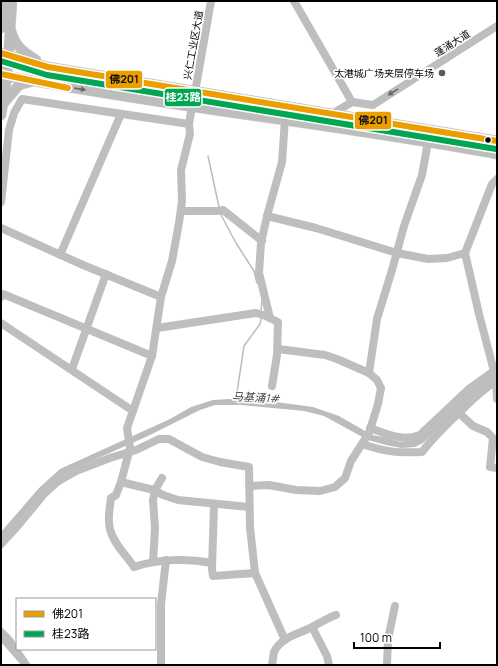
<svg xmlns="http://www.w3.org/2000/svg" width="498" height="666" viewBox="0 0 498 666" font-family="Manrope,'Noto Sans SC',sans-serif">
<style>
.water{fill:#bcbcbc}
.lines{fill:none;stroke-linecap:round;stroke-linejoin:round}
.stream{stroke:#bcbcbc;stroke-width:1.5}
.major-casing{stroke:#dbdbdb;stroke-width:11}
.minor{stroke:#bebebe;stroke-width:8}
.major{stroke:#bdbdbd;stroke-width:10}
.bus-1-casing{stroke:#fff;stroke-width:9}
.bus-2-casing{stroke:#fff;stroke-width:9}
.bus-1{stroke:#eb9e00;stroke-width:6}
.bus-2{stroke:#00a651;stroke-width:6}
.oneway{fill:#686868}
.poi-dot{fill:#595959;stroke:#fff;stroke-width:1.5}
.bus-dot{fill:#000;stroke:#fff;stroke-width:1.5}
.labels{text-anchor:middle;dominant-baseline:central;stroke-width:3.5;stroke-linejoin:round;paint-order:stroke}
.street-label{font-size:10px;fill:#000;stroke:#fff}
.poi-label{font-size:10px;fill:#000;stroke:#fff;text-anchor:end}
.water-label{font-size:11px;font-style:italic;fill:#404040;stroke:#fff}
.line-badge{stroke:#fff;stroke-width:1.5}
.badge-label{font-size:11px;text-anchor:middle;font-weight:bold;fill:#fff}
.pale-badge-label{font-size:11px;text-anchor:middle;font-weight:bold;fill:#111}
</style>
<rect width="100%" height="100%" fill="#fff"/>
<g class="water">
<polygon points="491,377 497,378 469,399 423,443 415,447 401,448 386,445 368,440 324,416 304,411 241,405 215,405 200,410 148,436 78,467 24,515 1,539 1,532 39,488 60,469 170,419 191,407 213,400 246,398 313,407 339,416 372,435 389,438 400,442 415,440 467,393"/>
<path d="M1,627c7,6 16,13 16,22h3l11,16h-10l-20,-23z"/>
</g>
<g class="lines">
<g class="stream">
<polyline points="208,156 219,207"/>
<polyline points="220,213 236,243 254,271 257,283"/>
<polyline points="261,311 262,300"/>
<polyline points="236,399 244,346 260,324 261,318"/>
</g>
<g class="major-casing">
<g id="major">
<polyline points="1,28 4,1"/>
<path d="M11,31c4,15 12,21 25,29"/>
<polyline points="1,53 48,67 497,141"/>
<path d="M1,74l6,2c162,31 327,48 490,78"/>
<polyline points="3,104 19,85 30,82"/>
<polyline points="1,115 7,76 12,1"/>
</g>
</g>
<g class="minor">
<polyline points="294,1 352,102"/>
<polyline points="195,92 211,1"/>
<path d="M192,106l-3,18 1,10 -9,36 1,31 -3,22 -7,38 -11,36 -9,59 -25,72 3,20 -9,34 -5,13 -5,3c-1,10 -4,21 -1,31 3,14 16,26 24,38 24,-8 53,-9 78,-4"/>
<polyline points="332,114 352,102 373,105 497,26"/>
<polyline points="497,179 492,184 465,253 479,314 496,379 497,399"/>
<polyline points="1,202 9,130 14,113 22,99 189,124"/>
<polyline points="181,211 217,211 223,210 262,241"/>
<polyline points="267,216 316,228 397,253 428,259 447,258 465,253"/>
<polyline points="1,228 83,265 161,297"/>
<polyline points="60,255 121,114"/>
<polyline points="1,297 3,294 152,356"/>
<polyline points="270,318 259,273 261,243 267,216 282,162 285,119"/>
<polyline points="1,323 133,411"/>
<polyline points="157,328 256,313 263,315 278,322 277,355 272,386"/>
<polyline points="72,369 106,274"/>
<polyline points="369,373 377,319 392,270 404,226 422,175 428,142"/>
<polyline points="459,413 473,426 487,432 493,438 490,467 497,468"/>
<path d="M370,428c17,6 33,14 50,7l50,-47 24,-17"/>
<path d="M362,444c24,8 35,9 60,8 13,-17 28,-31 43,-45 10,-10 20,-19 32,-26"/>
<polyline points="121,482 154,490 163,495 178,500 249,507"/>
<polyline points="249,486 269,485 296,490 320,491 335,487 345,478 351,461 369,433 378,404 381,388 377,380 369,373 337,359 325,355 278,349"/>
<polyline points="214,504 212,569 213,576 255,573"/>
<polyline points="1,544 16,528 44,494 57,482 76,471 110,458 136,450 159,439 169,439 202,457 220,462 249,467 250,527 255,573 285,640"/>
<polyline points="153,562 155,528 153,500 155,490 162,478"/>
<polyline points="312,627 327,656 329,665"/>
<polyline points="161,665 161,604 166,560"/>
<path d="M272,665c1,-4 1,-9 2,-13 8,-16 26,-18 40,-26 7,-4 14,-8 22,-11"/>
<polyline points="387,665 388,639 395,606"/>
</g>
<use href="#major" class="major"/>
<g class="bus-1-casing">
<g id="bus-1">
<polyline points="1,53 48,67 497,141"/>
<polyline points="1,74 68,88"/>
</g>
</g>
<g class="bus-2-casing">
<polyline id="bus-2" points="1,61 47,75 496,149"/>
</g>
<use href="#bus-1" class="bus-1"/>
<use href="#bus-2" class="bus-2"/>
</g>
<defs><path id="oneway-solid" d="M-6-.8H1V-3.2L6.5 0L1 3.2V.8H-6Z"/></defs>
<g class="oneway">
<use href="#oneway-solid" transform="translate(80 89) rotate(8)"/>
<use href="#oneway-solid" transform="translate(393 92) rotate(148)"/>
</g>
<circle class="poi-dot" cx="442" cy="73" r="4"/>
<circle class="bus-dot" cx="488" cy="140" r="3.5"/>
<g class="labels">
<g class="street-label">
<text transform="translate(452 43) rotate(-32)">蓬涌大道</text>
<text transform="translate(193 45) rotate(-80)">兴仁工业区大道</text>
</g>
<g class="poi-label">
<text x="434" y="73">太港城广场夹层停车场</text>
</g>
<g class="water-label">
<text transform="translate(256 397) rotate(3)">马基涌1#</text>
</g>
</g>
<g class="line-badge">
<rect x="105" y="70" width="38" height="19" rx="4" fill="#eb9e00"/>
<rect x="164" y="88" width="38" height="19" rx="4" fill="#00a651"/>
<rect x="354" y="111" width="38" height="19" rx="4" fill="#eb9e00"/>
</g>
<g class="badge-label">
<text x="183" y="101">桂23路</text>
</g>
<g class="pale-badge-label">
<text x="124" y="83">佛201</text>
<text x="373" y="124">佛201</text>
</g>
<rect width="498" height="666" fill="none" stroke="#000000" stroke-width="4"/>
<rect x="16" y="598" width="140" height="52" fill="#ffffff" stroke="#999999"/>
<rect x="24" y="611" width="20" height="6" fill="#eb9e00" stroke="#999999"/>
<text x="52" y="618" font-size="12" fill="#000000">佛201</text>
<rect x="24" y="631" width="20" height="6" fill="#00a651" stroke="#999999"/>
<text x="52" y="638" font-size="12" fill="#000000">桂23路</text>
<path d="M354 642v6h86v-6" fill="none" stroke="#000000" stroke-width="2"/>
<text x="360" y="642" font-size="12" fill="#000000" stroke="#ffffff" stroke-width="3" paint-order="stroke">100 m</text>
</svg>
